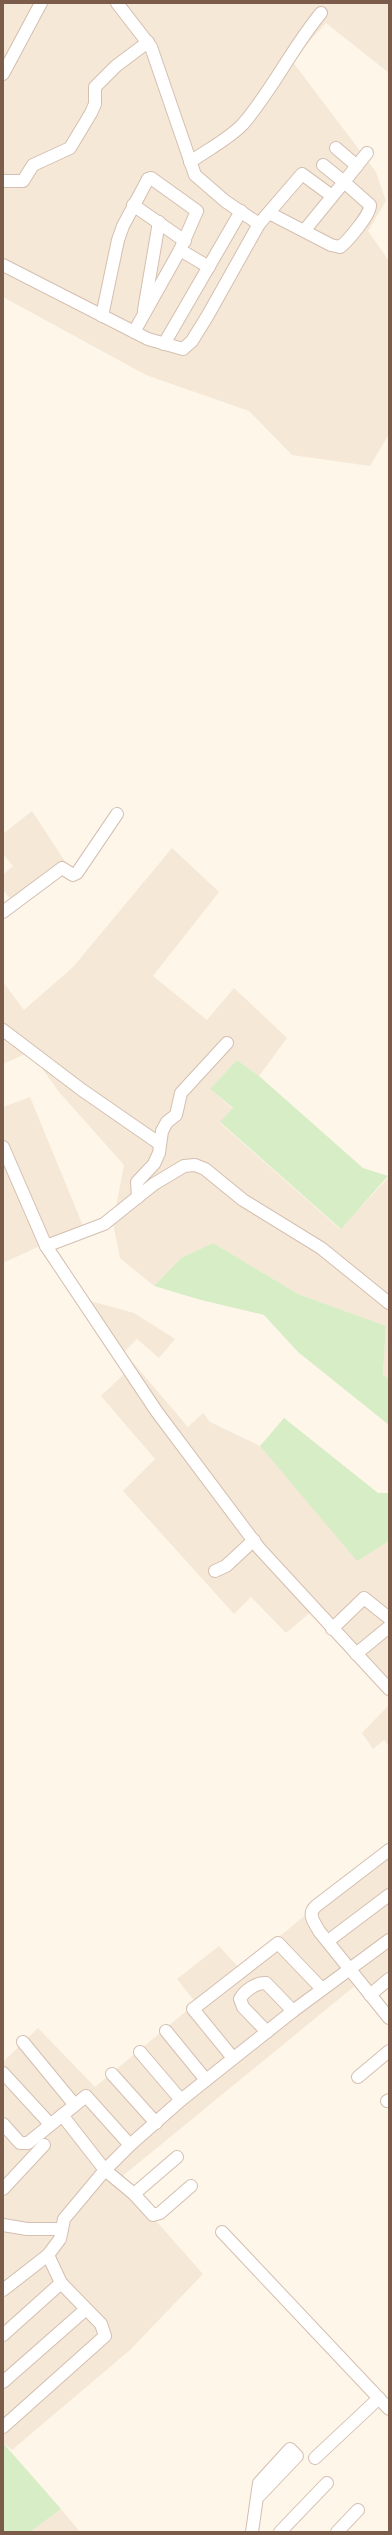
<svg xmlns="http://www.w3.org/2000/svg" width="392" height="2535" viewBox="0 0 392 2535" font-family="Ubuntu,sans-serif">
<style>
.residential{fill:#f6e8d7}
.green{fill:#d6edc6}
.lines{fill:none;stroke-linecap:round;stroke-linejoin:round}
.minor-casing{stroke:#d4bfb0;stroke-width:14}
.minor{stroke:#fff;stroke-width:12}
</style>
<rect width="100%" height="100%" fill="#fef6e9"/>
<g class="residential">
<polygon points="3,3 389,3 389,73 326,23 292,61 376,172 386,201 368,231 389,261 389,434 370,466 292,455 249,411 146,375 3,297"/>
<polygon points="32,811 66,863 13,902 3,890 3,875 13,866 3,854 3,834"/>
<polygon points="172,848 219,892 153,976 207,1020 234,988 287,1038 259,1076 237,1060 210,1089 233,1109 220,1123 340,1229 389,1177 389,1378 383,1375 386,1326 298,1294 213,1243 181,1258 154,1286 120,1258 113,1223 124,1165 59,1092 30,1052 3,1064 3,982 24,1010 73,967"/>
<polygon points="30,1097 83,1226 3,1263 3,1107"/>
<polygon points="72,1296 134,1313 175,1339 159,1358 137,1339 124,1352 188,1427 203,1413 210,1422 260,1446 357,1560 389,1541 389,1697 313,1610 286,1633 251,1597 234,1614 123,1491 155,1459 101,1396 124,1374"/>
<polygon points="389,1705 389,1746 384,1740 373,1749 362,1733"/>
<polygon points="389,1846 389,1988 372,2001 356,1985 119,2179 203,2274 130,2350 12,2450 3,2443 3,2062 38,2028 95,2087 196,2003 177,1979 219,1946 240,1969"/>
<polygon points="61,2509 80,2532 30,2532"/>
</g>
<g class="green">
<polygon points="237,1060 259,1076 363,1168 388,1176 341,1229 220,1122 233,1108 210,1089"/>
<polygon points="213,1243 298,1294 386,1326 383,1375 389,1378 389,1425 298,1352 264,1315 201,1300 154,1286 181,1258"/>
<polygon points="284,1418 378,1493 389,1493 389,1541 357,1561 260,1446"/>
<polygon points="3,2443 61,2509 30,2532 3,2532"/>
</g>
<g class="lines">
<g class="minor-casing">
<g id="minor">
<polyline points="117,3 151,47 195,175 225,201 259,224"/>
<polyline points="3,74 41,3"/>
<polyline points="336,148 357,166"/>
<path d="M190,162c17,-12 39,-23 53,-38 30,-35 49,-76 78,-111"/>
<polyline points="323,165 344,182 367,153"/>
<polyline points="3,181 23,181 33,165 70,148 91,113 95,104 95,87 116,66 148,42"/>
<polyline points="133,205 185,241"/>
<path d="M269,213l62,32 9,2c7,-5 31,-33 30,-42l-26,-23 -40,49"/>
<polyline points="180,250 209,267"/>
<polyline points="3,265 148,339 183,349 192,341 208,315 259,224 302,174 332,196"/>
<polyline points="144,310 159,222"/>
<polyline points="102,316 118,240 123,226 148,179 151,178 197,211 180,250 134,332"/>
<polyline points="164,344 241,211"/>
<polyline points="3,912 62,868 73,875 77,873 117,814"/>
<polyline points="3,1030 82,1090 160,1144"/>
<polyline points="3,1147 46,1246 157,1412 259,1548 389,1689"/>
<polyline points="138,1197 137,1182 154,1164 159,1153 162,1131 167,1122 176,1115 181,1093 227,1043"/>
<polyline points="46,1246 104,1224 154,1184 184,1166 195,1165 205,1169 243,1200 321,1248 389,1303"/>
<polyline points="215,1571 226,1566 254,1540"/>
<polyline points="332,1629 364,1598 389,1618"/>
<polyline points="356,1654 389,1627"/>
<path d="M389,1850l-73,56c-9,8 -2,16 3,25l70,87"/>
<polyline points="328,1941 389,1895"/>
<polyline points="370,1995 389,1979"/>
<polyline points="166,2031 206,2080"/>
<path d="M267,2032l-24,-25 -3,-8c4,-8 17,-17 26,-16l27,28"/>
<polyline points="23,2042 74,2104"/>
<polyline points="140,2052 181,2100"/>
<polyline points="233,2058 193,2009 201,2003 278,1943 322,1989"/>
<polyline points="3,2073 50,2124"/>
<polyline points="112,2074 156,2123"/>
<polyline points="358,2077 389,2051"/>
<polyline points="387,2101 389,2100"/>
<polyline points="62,2115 105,2170 134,2194 153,2215 160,2213 191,2186"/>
<polyline points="3,2124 20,2143 28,2143 86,2096 130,2145"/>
<polyline points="3,2189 44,2145"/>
<polyline points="134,2194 177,2157"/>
<polyline points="3,2225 27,2229 62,2229"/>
<polyline points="222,2232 389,2409"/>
<polyline points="3,2290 48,2255 60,2239 64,2219 105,2170 130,2145 181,2100 293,2011 389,1940"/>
<polyline points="3,2335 61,2283"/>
<polyline points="3,2382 85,2310"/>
<polyline points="3,2427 105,2336 101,2324 61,2283 48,2255"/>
<polyline points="315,2458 379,2398"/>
<polyline points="252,2532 259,2483 290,2449 297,2456 257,2498"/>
<polyline points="280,2532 327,2483"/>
<polyline points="337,2532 358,2510"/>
</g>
</g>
<use href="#minor" class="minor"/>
</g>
<rect width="392" height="2535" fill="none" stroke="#7b5b4a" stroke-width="8"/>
</svg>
